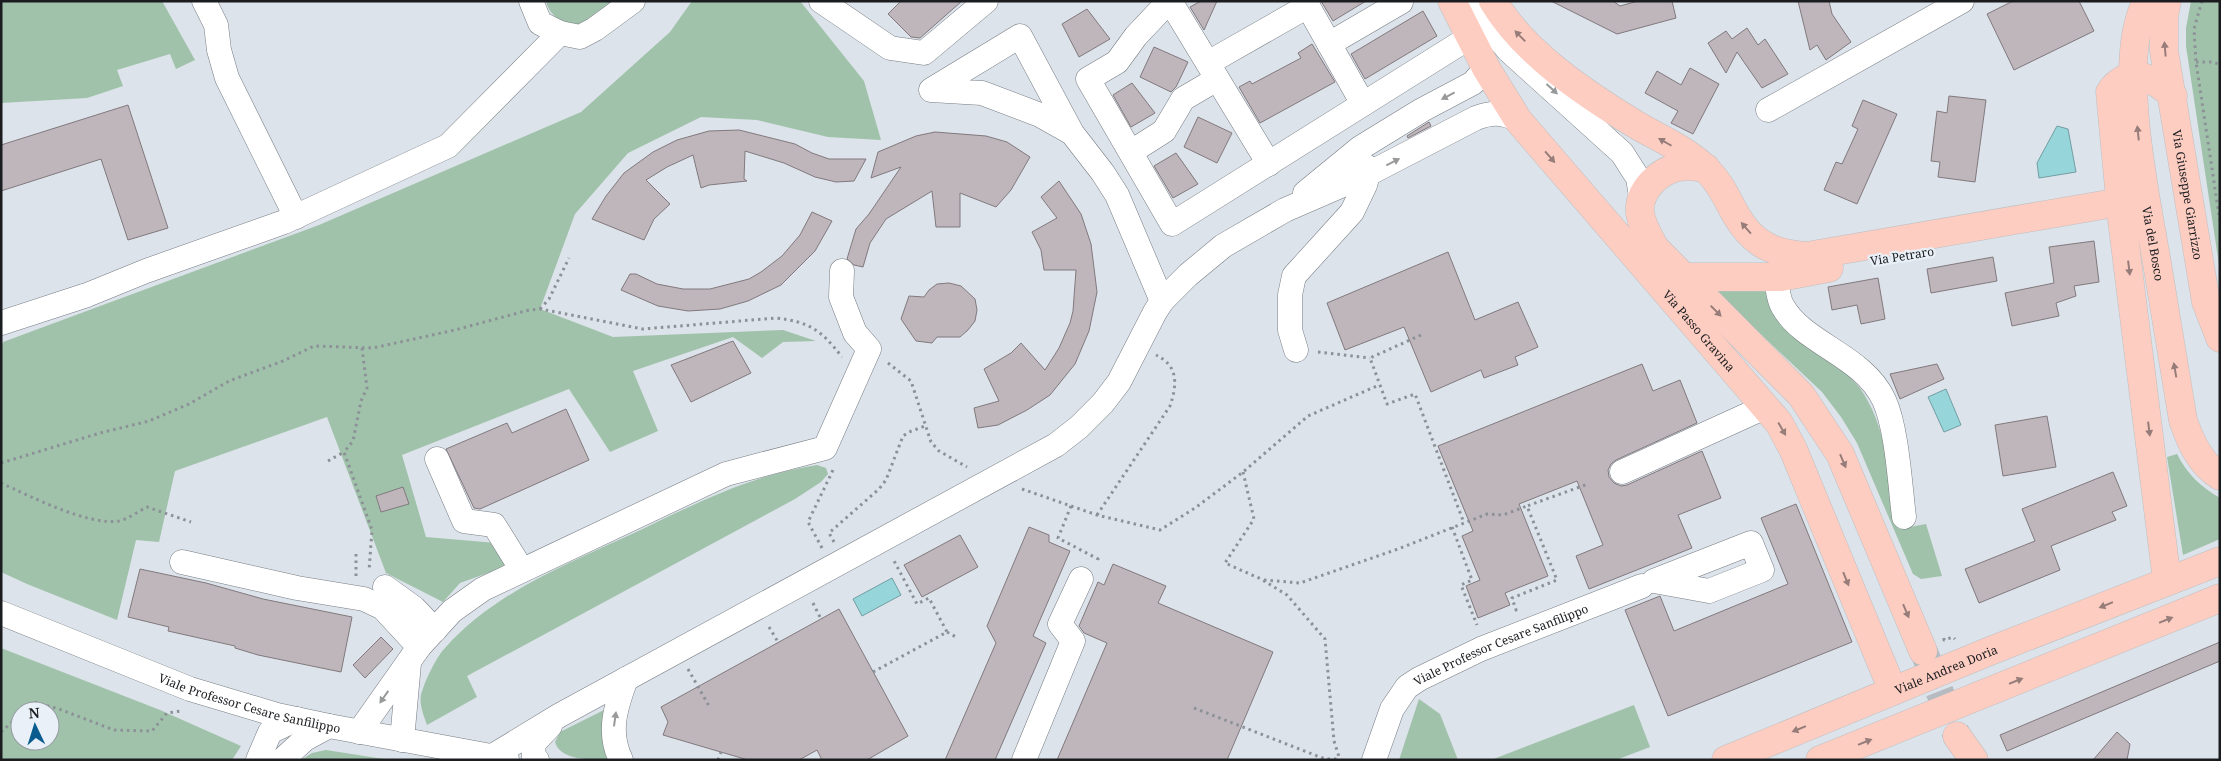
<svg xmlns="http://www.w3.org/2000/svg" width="2221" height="761" viewBox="0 0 2221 761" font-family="'Noto Serif',serif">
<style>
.green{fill:#a0c2aa;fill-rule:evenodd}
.water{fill:#96d6db;stroke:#719ea3}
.building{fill:#beb6bb;stroke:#81797e}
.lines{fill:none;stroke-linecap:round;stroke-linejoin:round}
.major-tunnel{stroke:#b5bbc1;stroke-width:28;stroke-dasharray:28 14;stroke-linecap:butt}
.minor-casing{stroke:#777d84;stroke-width:25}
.major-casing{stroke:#bfbfc0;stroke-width:29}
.path{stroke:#8c9197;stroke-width:3;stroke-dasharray:2.5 4;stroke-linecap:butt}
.minor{stroke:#fff;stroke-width:24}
.major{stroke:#fecdc2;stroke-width:28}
.oneway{fill:#977d79}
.oneway2{fill:#98999a}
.labels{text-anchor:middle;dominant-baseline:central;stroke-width:4.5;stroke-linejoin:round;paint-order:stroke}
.street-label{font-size:12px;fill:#1a1c1f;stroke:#e9f0f7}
</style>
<rect width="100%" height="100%" fill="#dce3ea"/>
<g class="green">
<polygon points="1,1 162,1 195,60 176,69 170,54 117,70 123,86 87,98 1,103"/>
<path d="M546,1h70c-18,14 -37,34 -59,17 -6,-5 -9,-9 -11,-17z"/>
<polygon points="692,1 800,1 864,81 881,140 828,137 757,120 701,117 628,153 575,214 540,309 613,337 783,330 816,341 783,342 762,358 733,337 633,371 658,431 610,452 569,389 402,455 426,537 496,543 507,566 460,583 443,602 386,573 327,417 175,471 159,542 136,540 117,620 27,584 1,572 1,348 3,342 319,225 581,112 670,32"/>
<polygon points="2191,1 2220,1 2220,271 2186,46 2186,28"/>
<path d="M1766,287l94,101c26,38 29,83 35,128l4,13 27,-5 16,52 -21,3 -8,-5 -56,-131 -16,-26 -19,-25 -105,-99 1,-5z"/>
<path d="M2177,454c10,20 24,33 43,44v41l-37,16 -16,-98z"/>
<path d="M817,465l9,3 2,6 -7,8 -26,17 -328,177 10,21 -50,28c-3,-9 -8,-20 -6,-30 3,-12 15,-38 24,-47 50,-56 122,-84 189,-115 61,-29 116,-58 183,-68z"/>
<path d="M1,648l159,62 81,36 -9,14h-231zM20,711h30v30h-30z"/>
<polygon points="1419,699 1440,714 1458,760 1399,760"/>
<polygon points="1634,705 1650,747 1616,760 1491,760"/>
<path d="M606,709l6,51c-19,0 -52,1 -57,-18l5,-10z"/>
<polygon points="326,750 390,760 301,760 312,753"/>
</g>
<g class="water">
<polygon points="2057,126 2068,129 2076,172 2039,178 2037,163"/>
<polygon points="1946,389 1961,425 1944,432 1928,397"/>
<polygon points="892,578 901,595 862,616 853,599"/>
</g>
<g class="building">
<polygon points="901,1 962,1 920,38 911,37 888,14"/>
<polygon points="1201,1 1217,1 1204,30 1190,7"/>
<polygon points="1321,1 1366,1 1333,21"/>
<polygon points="1551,1 1613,1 1620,6 1638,1 1672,1 1676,18 1617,34"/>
<polygon points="1798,1 1829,1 1832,14 1851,42 1826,60 1817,45 1810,50"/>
<polygon points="2013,1 2079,1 2094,31 2014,70 1987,14"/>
<polygon points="1087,9 1110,39 1079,57 1062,24"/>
<polygon points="1423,11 1437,36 1365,79 1351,54"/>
<polygon points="1747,28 1758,45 1765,39 1788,74 1762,88 1737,52 1726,73 1708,43 1726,31 1732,39"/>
<polygon points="1312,44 1335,82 1260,123 1239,87 1250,81 1252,84 1301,58 1298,53"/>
<polygon points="1154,47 1188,62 1176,87 1171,92 1140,77"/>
<polygon points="1690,68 1719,84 1693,134 1671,123 1678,111 1645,93 1657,71 1681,85"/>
<polygon points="1132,83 1155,113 1131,127 1113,95"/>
<polygon points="1949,96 1986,100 1975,182 1938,177 1940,162 1931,161 1937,111 1947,113"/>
<polygon points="1863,100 1897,114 1857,204 1824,190 1836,162 1842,164 1858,129 1852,126"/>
<polygon points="128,105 168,228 128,240 101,159 1,191 1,145"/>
<polygon points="1198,117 1232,133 1217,163 1184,147"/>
<polygon points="1429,122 1431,126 1408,138 1407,136"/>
<polygon points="739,130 795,144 812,153 829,159 866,159 854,181 836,182 815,177 784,163 745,151 744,179 747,181 709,185 701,188 693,155 667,167 646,180 670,204 654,219 644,240 592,219 606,196 624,173 653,152 677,140 709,131"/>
<polygon points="935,132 986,136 1007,142 1030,157 1011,190 996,207 960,193 960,227 936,227 932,191 886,219 870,243 863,267 854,265 847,259 856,229 869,214 901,167 871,178 878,152 916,136"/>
<polygon points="1176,153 1198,184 1173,198 1154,166"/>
<polygon points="1059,181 1081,214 1091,244 1097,292 1089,331 1075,364 1050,395 1027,410 998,425 978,428 974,408 999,401 984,369 1011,353 1021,343 1045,370 1059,348 1070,323 1073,311 1076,270 1044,270 1041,250 1032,232 1057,218 1041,197"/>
<polygon points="812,212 832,221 815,251 781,285 748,301 720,309 688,311 658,306 621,290 630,274 636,274 657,284 683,289 710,289 749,279 761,272 782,256 800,235"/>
<polygon points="2094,241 2099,282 2074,286 2076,296 2056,303 2059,316 2012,326 2005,293 2054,283 2049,247"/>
<polygon points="1448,252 1475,320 1518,302 1538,347 1515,357 1518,365 1484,378 1481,370 1431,392 1404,327 1345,350 1327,303"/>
<polygon points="1993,257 1997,281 1931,293 1927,269"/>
<polygon points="1878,278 1885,319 1861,324 1857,305 1832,310 1828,287"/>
<polygon points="949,283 961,286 975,299 977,310 975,321 968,330 960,337 937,337 932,343 916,341 901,319 909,296 924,297 929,290 937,284"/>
<polygon points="733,341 751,373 691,402 671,365"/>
<polygon points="1642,364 1653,391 1680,380 1697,423 1616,460 1611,464 1608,470 1609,477 1614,483 1621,486 1627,485 1702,451 1721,498 1678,515 1692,548 1589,589 1576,556 1603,545 1577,481 1519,504 1548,576 1505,593 1510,605 1478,618 1466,586 1480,580 1462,536 1473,531 1438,446"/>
<polygon points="1937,364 1944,379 1900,399 1890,374"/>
<polygon points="566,409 589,460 480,509 474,508 446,449 507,423 512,433"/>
<polygon points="2047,416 2056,467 2003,476 1995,425"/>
<polygon points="2113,472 2127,506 2112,512 2116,520 2051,546 2060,570 1979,603 1965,569 2035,541 2022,509"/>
<polygon points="403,487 409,504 381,512 376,496"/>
<polygon points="1796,504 1852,642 1668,716 1625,610 1660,596 1674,631 1788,584 1761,518"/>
<polygon points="1029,527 1049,535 1049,542 1070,551 1033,636 1046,643 995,760 945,760 996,643 987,626"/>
<polygon points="960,535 978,567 922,597 904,565"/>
<polygon points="1113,564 1166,586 1158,603 1273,652 1227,760 1057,760 1107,643 1084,633 1079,626 1098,582 1104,585"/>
<polygon points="140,569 206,583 263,599 352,617 341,672 258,655 235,648 235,646 168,631 169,627 128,617"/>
<polygon points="839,609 908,736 867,760 822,760 817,750 799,760 748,760 663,735 668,722 661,707"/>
<polygon points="381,637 393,649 365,678 353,665"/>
<polygon points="2220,642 2220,661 2007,751 2000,735"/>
<polygon points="2117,732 2130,744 2127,760 2093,760"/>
</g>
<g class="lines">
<polyline class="major-tunnel" points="1924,652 1957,736"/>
<g class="minor-casing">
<g id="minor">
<polyline points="204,1 216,25 219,50 227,78 296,217"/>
<polyline points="531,1 540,23 560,33 580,37 595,29 633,1"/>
<polyline points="821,1 890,48 924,53 986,1"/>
<polyline points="1169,1 1136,36 1117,62 1088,79 1172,224 1470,37"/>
<polyline points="1170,1 1269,164"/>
<polyline points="1305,1 1363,104"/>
<polyline points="1473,1 1480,15 1508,50 1622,153 1638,178 1641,196"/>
<polyline points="1329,44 1401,2"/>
<polyline points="1208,63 1308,6"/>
<polyline points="1768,110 1962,1"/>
<polyline points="1072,133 1020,36 931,90 982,93 1040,115 1072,133 1103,173 1117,195 1162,301"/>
<polyline points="1131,152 1164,131 1183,99 1217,79"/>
<polyline points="1305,193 1360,148 1422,110 1473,83 1486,68"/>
<path d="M1781,277l-4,8c1,7 2,16 6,22 21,37 80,48 101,93 13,28 16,85 20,117"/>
<polyline points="1,323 87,295 146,271 284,222 448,146 560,33"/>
<polyline points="1296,350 1290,330 1290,295 1294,276 1352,212 1365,185 1368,174 1366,166"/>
<polyline points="437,459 464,521 494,525 522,570"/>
<polyline points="1622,472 1765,407"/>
<polygon points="1751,543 1762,570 1709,591 1654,581"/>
<polyline points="182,562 297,588 364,599 383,608 419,647"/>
<polyline points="385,587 414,608 435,630"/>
<path id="s1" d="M1,613l189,76 87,26 52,11 178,33"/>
<polyline points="359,732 419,647 452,611 483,589 726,474 825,448 869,349 855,333 841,297 842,271"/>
<polyline points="402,740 409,663"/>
<path d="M491,757l69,-42 496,-270 23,-18 24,-24 16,-21 36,-70 7,-11 26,-26 35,-29 62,-36 83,-36 108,-56c16,-6 26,-6 42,2"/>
<polyline points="258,760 270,732 297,719"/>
<polyline points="282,760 305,739 329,726"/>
<polyline points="537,760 534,757 533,744 550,726"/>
<path d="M621,760c-14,-28 -5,-54 5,-81"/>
<polyline points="1024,760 1073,641 1060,624 1081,579"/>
<path id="s2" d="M1374,760l18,-51 15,-22 12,-8 62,-30 161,-63"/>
</g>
</g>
<g class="major-casing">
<g id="major">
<path id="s3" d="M1452,1l34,67 32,52 261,303 14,26 100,242"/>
<path d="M1493,1c31,52 91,92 142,123 23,14 53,26 73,47 13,13 19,28 28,44 17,30 39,39 71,41l313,-54c14,8 23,19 32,32"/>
<path id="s4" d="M2147,1c-32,58 -1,197 10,262 9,52 17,105 26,157 7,21 17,44 37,56"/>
<path id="s5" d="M2167,1l-3,15v35l42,251 14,36"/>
<path d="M1706,168c-9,-1 -18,-3 -27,-1 -21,4 -41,24 -39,46 2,13 9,24 15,35l146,147 39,59 83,197"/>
<polyline points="1682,277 1781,277 1829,268"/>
<path d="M2167,581l-45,-361 -12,-128c19,-26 44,-15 63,4"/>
<polyline points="1957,736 1974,760"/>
<path id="s6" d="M1726,760l264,-109 230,-90"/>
<polyline points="1820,760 2220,598"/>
</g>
</g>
<g class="path">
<polyline points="2202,1 2194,29 2196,62 2220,222"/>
<polyline points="2196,62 2213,62 2220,65"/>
<polyline points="540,309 549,299 569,258"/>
<polyline points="1421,335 1370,358 1387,404 1415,394 1464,523"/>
<polyline points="362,348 367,388 361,401 353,441 344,452 372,530 369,571"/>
<polyline points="1318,352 1370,358"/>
<polyline points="888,363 911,381 931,442 939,451 967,467"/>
<polyline points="328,461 344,452"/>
<path d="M1,463l99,-30 49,-12 40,-17 40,-23 54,-20 31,-15 59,2 82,-18 74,-20 11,-1 103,20 133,-11c34,4 45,12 66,39"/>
<polyline points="1243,472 1254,519 1225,563 1261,579 1287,595 1325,639 1334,741 1340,760"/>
<path d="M1,483c29,13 87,43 118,38 9,-2 20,-10 28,-14l44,15"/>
<polyline points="1022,489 1097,515 1160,530 1195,508 1243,472 1308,416 1379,385"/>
<polyline points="1071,506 1058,538 1098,559 1095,562"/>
<path d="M1097,515l73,-109c7,-21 9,-40 -14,-51"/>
<polyline points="1452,527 1472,580 1461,585 1477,625"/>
<polyline points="834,542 829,533 879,489 886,480 903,436 909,432 925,426"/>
<polyline points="822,548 808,522 834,468"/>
<polyline points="356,576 356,551"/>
<polyline points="1264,580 1300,583 1398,549 1487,514 1503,515 1527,506"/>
<polyline points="813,603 821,619"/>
<polyline points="1515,610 1516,610 1512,598 1557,580 1527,506 1588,484"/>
<polyline points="769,627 778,642"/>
<polyline points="947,632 958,638"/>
<polyline points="1944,638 1944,640 1953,637 1955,639"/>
<polyline points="688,669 709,706"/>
<polyline points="873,672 947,632 929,598 917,604 893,559"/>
<polyline points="1194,708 1325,759 1340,759"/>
<polyline points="25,711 34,702 59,709 114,730 152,731 167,713 181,711"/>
<polyline points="1,732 20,715"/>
<polyline points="718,760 721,752"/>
</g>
<use href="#minor" class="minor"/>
<use href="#major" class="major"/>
</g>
<defs><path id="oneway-solid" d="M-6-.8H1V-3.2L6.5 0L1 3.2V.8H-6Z" transform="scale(1.25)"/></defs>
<g class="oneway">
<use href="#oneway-solid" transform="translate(1520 36) rotate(-134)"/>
<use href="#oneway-solid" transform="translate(2165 49) rotate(-95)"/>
<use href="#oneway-solid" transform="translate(2138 133) rotate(-96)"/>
<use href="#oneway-solid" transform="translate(1665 142) rotate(-150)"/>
<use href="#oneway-solid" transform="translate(1550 157) rotate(49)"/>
<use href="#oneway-solid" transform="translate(1746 228) rotate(-131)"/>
<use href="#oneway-solid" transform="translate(2129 268) rotate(83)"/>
<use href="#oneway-solid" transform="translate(1716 311) rotate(45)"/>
<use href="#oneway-solid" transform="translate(2175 370) rotate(-100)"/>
<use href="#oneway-solid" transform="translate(1782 429) rotate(60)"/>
<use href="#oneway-solid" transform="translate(2149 429) rotate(83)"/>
<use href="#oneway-solid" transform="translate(1843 461) rotate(67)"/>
<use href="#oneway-solid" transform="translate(1846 579) rotate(68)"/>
<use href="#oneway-solid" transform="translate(2106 605) rotate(158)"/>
<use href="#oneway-solid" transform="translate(1906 611) rotate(67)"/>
<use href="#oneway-solid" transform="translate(2166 620) rotate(-22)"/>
<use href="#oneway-solid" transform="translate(2016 681) rotate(-22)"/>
<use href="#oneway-solid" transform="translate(1799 729) rotate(158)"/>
<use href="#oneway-solid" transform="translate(1865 742) rotate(-22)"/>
</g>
<g class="oneway2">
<use href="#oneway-solid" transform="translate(1552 89) rotate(42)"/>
<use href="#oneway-solid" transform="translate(1448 96) rotate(152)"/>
<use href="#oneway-solid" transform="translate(1393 162) rotate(-27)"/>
<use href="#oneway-solid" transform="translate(384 697) rotate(125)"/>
<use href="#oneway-solid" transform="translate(615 719) rotate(-82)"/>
</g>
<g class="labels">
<g class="street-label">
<text stroke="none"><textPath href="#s5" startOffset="196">Via Giuseppe Giarrizzo</textPath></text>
<text stroke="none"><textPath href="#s4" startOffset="246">Via del Bosco</textPath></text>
<text transform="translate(1902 256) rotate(-9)">Via Petraro</text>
<text stroke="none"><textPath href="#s3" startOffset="414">Via Passo Gravina</textPath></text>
<text stroke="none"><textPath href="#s2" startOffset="184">Viale Professor Cesare Sanfilippo</textPath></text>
<text stroke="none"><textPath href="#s6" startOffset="238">Viale Andrea Doria</textPath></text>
<text stroke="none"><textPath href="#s1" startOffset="265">Viale Professor Cesare Sanfilippo</textPath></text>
</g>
</g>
<rect width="2221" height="761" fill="none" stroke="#1a1c1f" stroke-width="5"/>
<g transform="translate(35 726) rotate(356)"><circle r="24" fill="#e9f0f7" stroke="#969ba1"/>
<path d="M0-4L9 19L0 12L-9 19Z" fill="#0b5c8e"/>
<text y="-8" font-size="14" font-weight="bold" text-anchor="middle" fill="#1a1c1f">N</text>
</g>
</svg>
